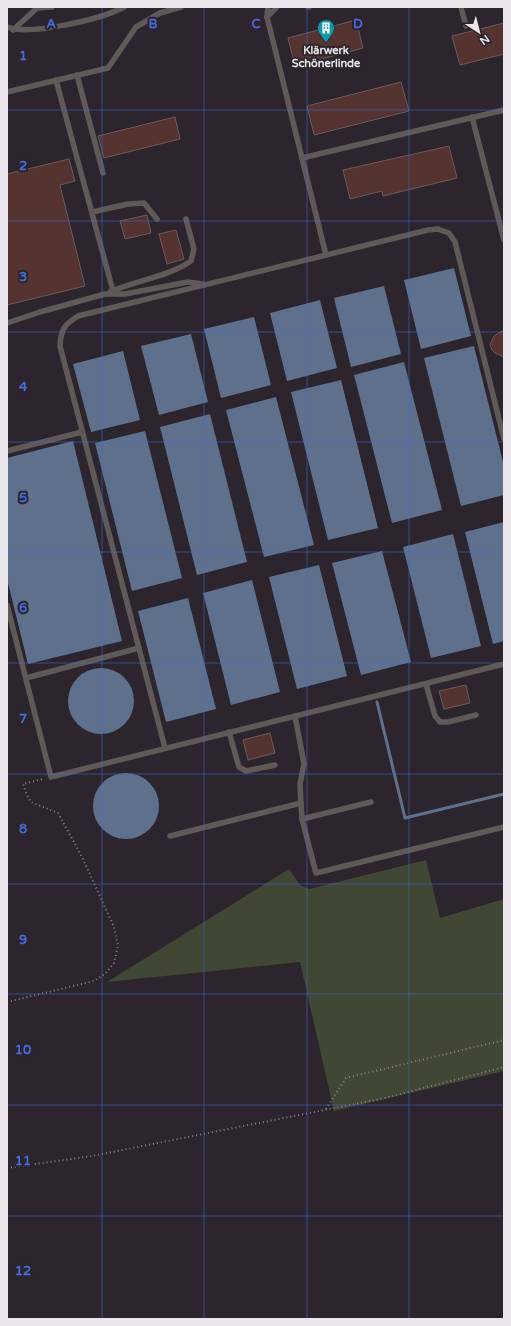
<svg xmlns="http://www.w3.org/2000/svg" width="511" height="1326" viewBox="0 0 511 1326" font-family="'Varela Round',sans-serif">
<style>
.green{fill:#404734}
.water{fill:#5f708c}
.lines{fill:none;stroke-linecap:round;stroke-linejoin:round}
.stream{stroke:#5f708c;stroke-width:3}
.building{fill:#553330;stroke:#695c5a}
.path{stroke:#888289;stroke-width:2;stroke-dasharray:1 3;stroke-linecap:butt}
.lane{stroke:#5f5a57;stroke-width:5.5}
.grid{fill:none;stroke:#466cdc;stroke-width:1;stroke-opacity:0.55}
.labels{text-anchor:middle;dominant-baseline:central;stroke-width:4;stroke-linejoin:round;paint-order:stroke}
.poi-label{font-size:11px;font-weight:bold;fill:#eae6eb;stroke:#2c252d}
.grid-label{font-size:13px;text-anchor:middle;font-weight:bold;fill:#466cdc;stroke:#2c252d;stroke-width:4;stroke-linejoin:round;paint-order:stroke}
</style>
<rect width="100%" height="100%" fill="#2c252d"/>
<polygon class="green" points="426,860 440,918 504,899 504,1071 334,1111 300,962 107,982 289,869 300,885 309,889"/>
<g class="water">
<polygon points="454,268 471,336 421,349 404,280"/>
<polygon points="384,286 401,354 351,367 334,298"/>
<polygon points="320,300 337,368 287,381 270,313"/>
<polygon points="254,317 271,385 221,398 204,329"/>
<polygon points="191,334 208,402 159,415 141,346"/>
<polygon points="474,346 504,466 504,495 461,506 424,358"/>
<polygon points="123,351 140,420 91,432 73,364"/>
<polygon points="404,362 442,510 392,523 354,375"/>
<polygon points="341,380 378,528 328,540 291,392"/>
<polygon points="276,397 314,545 264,557 226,410"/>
<polygon points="210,414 247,562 197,575 160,427"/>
<polygon points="145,431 182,578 132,591 95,443"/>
<polygon points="73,441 122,641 28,664 7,579 7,458"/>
<polygon points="504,522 504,641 493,644 465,532"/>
<polygon points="453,534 481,646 431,658 403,547"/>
<polygon points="382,551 411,662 361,675 332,563"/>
<polygon points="319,565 347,676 297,689 269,577"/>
<polygon points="252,580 280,692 231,705 203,593"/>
<polygon points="188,598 216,709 166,722 138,611"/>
<circle cx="101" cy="701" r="33"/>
<circle cx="126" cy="806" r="33"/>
</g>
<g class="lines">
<polyline class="stream" points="377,702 405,818 504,794"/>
</g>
<g class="building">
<polygon points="356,20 363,48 295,66 288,38"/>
<polygon points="504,23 504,54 460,65 452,36"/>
<polygon points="401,82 409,111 314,135 307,106"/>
<polygon points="175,117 180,139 104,158 98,136"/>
<polygon points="449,146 457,178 383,196 382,191 350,199 343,170"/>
<polygon points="69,159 75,181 60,185 85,286 7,305 7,174"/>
<polygon points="147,215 151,233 125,239 120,221"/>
<polygon points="176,230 184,259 167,264 159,234"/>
<polygon points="504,330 504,357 495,353 492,350 490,344 494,336"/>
<polygon points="466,685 470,703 444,709 439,691"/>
<polygon points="270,733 275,753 248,760 243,740"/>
</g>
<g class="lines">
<g class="path">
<polyline points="7,1002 94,981 106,973 114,963 118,946 114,927 82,857 58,813 31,802 27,795 23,784 43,779"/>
<polyline points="326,1109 346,1078 504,1040"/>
<polyline points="7,1168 92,1156 385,1098 504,1067"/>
</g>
<g class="lane">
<polyline points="268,7 267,17 326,255"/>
<polyline points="308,7 309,7"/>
<polyline points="461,7 466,26"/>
<polyline points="267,17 277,7"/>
<path d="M7,27c23,9 95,-8 117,-20"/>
<polyline points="13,30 37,8 52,7"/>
<polyline points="77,75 103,173"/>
<polyline points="56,80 113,291"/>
<polyline points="7,92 108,68 136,27 160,13 181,7"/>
<polyline points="472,117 504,240"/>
<polyline points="302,158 504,110"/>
<polyline points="92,212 128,204 144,203 157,219"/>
<path d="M110,292c26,-12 58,-15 81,-31l3,-12 -8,-30"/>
<polyline points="7,323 40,312 105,294 125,294 188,282 203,284"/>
<polyline points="7,451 82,432"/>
<polyline points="7,605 51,777 504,664"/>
<polyline points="26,678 139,648"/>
<polyline points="426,684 435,716 440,722 448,722 476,715"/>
<polyline points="295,716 304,764 300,784 301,803"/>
<polyline points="229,732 239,767 246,771 275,765"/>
<path d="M165,748l-105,-402c1,-17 4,-21 18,-30l350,-86 10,-1 11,4 6,9 49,197"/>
<polyline points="302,819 371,802"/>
<polyline points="170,836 301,803 302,819 316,873 504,827"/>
</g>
</g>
<path class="grid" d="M102,7v1312M204,7v1312M307,7v1312M409,7v1312M7,110h497M7,221h497M7,332h497M7,442h497M7,552h497M7,663h497M7,774h497M7,884h497M7,994h497M7,1105h497M7,1216h497"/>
<defs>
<g id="building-pin" transform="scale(0.9)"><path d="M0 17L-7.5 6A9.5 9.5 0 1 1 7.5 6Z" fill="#0f9aa8" stroke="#2c252d"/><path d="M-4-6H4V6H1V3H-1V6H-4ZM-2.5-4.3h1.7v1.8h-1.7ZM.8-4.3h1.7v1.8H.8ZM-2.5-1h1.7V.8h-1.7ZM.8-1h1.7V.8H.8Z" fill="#fff"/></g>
</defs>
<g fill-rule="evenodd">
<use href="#building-pin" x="326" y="28"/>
</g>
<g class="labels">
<g class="poi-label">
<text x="326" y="50">Klärwerk<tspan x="326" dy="13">Schönerlinde</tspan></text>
</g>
</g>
<g class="grid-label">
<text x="51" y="28">A</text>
<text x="153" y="28">B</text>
<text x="256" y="28">C</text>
<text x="358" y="28">D</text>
<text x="23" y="60">1</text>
<text x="23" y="170">2</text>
<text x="23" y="281">3</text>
<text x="23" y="391">4</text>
<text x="23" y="502">5</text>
<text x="23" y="612">6</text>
<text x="23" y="723">7</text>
<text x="23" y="833">8</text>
<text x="23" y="944">9</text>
<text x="23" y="1054">10</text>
<text x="23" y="1165">11</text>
<text x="23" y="1275">12</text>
</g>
<rect width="511" height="1326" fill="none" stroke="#eae6eb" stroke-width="16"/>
<g transform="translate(479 32) rotate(144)" stroke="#2c252d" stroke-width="3" paint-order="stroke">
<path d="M0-3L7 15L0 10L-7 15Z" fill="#eae6eb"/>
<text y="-6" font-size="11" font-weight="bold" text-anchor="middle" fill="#eae6eb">N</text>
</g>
</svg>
